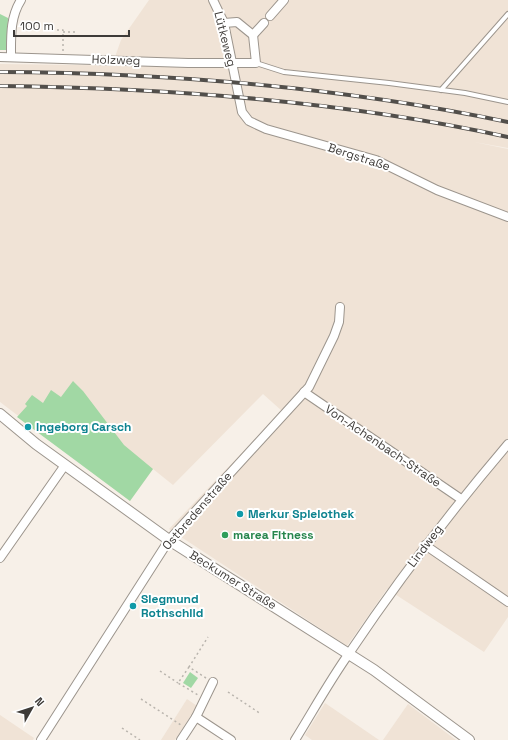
<svg xmlns="http://www.w3.org/2000/svg" width="508" height="740" viewBox="0 0 508 740" font-family="'Space Grotesk',sans-serif">
<style>
.built{fill:#f0e3d6}
.green{fill:#a1d8a4}
.lines{fill:none;stroke-linecap:round;stroke-linejoin:round}
.service-casing{stroke:#9c958d;stroke-width:6}
.minor-casing{stroke:#9c958d;stroke-width:10}
.tertiary-casing{stroke:#9c958d;stroke-width:12}
.path{stroke:#b9b4ad;stroke-width:1.5;stroke-dasharray:2 3;stroke-linecap:butt}
.service{stroke:#fff;stroke-width:4}
.minor{stroke:#fff;stroke-width:8}
.tertiary{stroke:#fff;stroke-width:10}
.rail-casing{stroke:#524f4b;stroke-width:4}
.rail{stroke:#fff;stroke-width:2.5;stroke-dasharray:8;stroke-linecap:butt}
.culture-dot{fill:#0f9aa8;stroke:#fff;stroke-width:1.5}
.leisure-dot{fill:#2e9e5b;stroke:#fff;stroke-width:1.5}
.labels{text-anchor:middle;dominant-baseline:central;stroke-width:4;stroke-linejoin:round;paint-order:stroke}
.street-label{font-size:12px;fill:#3e3b38;stroke:#fff}
.culture-label{font-size:12px;font-weight:bold;fill:#0d838f;stroke:#fff;text-anchor:start}
.leisure-label{font-size:12px;font-weight:bold;fill:#27864d;stroke:#fff;text-anchor:start}
</style>
<rect width="100%" height="100%" fill="#f7f0e8"/>
<g class="built">
<polygon points="149,0 209,0 212,3 215,0 508,0 508,148 474,142 508,149 508,617 484,652 387,589 347,646 169,529 282,411 263,394 173,485 153,469 130,501 0,402 0,64 147,66 115,64 116,54 121,40"/>
<polygon points="187,699 197,706 175,740 161,740"/>
<polygon points="325,703 379,740 312,740 305,735"/>
<polygon points="408,704 456,740 383,740"/>
<polygon points="0,715 34,738 33,740 0,740"/>
</g>
<g class="green">
<polygon points="0,14 8,18 7,50 0,50"/>
<polygon points="73,381 83,391 124,445 153,469 130,501 17,417 27,406 25,404 32,395 43,403 51,390 61,397"/>
<polygon points="190,672 198,678 191,688 183,683"/>
</g>
<g class="lines">
<g class="service-casing">
<g id="service">
<polyline points="256,63 284,72 389,83 465,93 508,102"/>
<polyline points="441,90 508,14"/>
</g>
</g>
<g class="minor-casing">
<g id="minor">
<polyline points="213,0 224,23 242,112 249,121 266,129 376,160 437,190 508,217"/>
<polyline points="270,16 284,0"/>
<polyline points="253,35 264,23"/>
<polyline points="0,57 188,63 256,63 253,35 237,22 224,23"/>
<path d="M11,57c0,-20 -1,-40 10,-57"/>
<polyline points="304,392 461,499"/>
<polyline points="425,545 508,602"/>
<polyline points="0,558 65,465"/>
<polyline points="196,717 213,682"/>
<polyline points="41,740 169,540 309,387 334,336 339,322 340,307"/>
<polyline points="181,740 196,717 231,740"/>
<path d="M295,740c18,-29 35,-60 55,-88 49,-73 101,-141 158,-208"/>
</g>
</g>
<g class="tertiary-casing">
<polyline id="tertiary" points="0,414 36,444 169,540 374,670 469,740"/>
</g>
<g class="path">
<polyline points="47,30 63,30 63,52"/>
<polyline points="63,32 77,32"/>
<polyline points="189,667 178,683 198,695"/>
<polyline points="160,671 178,683"/>
<polyline points="206,678 189,667 208,637"/>
<polyline points="228,692 261,714"/>
<polyline points="141,699 181,725"/>
<polyline points="122,728 140,740"/>
</g>
<use href="#service" class="service"/>
<use href="#minor" class="minor"/>
<use href="#tertiary" class="tertiary"/>
<g class="rail-casing">
<g id="rail">
<path d="M0,72c170,1 341,15 508,50"/>
<path d="M0,86c167,2 344,15 508,51"/>
</g>
</g>
<use href="#rail" class="rail"/>
</g>
<g class="culture-dot">
<circle cx="28" cy="427" r="4"/>
<circle cx="240" cy="514" r="4"/>
<circle cx="133" cy="606" r="4"/>
</g>
<circle class="leisure-dot" cx="225" cy="535" r="4"/>
<g class="labels">
<g class="street-label">
<text transform="translate(225 39) rotate(76)">Lütkeweg</text>
<text transform="translate(116 60) rotate(2)">Holzweg</text>
<text transform="translate(359 157) rotate(18)">Bergstraße</text>
<text transform="translate(383 446) rotate(34)">Von-Achenbach-Straße</text>
<text transform="translate(197 511) rotate(-49)">Ostbredenstraße</text>
<text transform="translate(425 546) rotate(-53)">Lindweg</text>
<text transform="translate(233 580) rotate(32)">Beckumer Straße</text>
</g>
<g class="culture-label">
<text x="36" y="427">Ingeborg Carsch</text>
<text x="248" y="514">Merkur Spielothek</text>
<text x="141" y="599">Siegmund<tspan x="141" dy="14">Rothschild</tspan></text>
</g>
<g class="leisure-label">
<text x="233" y="535">marea Fitness</text>
</g>
</g>
<g transform="translate(32 708) rotate(51)" stroke="#ffffff" stroke-width="3" paint-order="stroke">
<path d="M0-3L7 15L0 10L-7 15Z" fill="#3e3b38"/>
<text y="-6" font-size="11" font-weight="bold" text-anchor="middle" fill="#3e3b38">N</text>
</g>
<path d="M14 30v6h115v-6" fill="none" stroke="#3e3b38" stroke-width="2"/>
<text x="20" y="30" font-size="12" fill="#3e3b38" stroke="#ffffff" stroke-width="3" paint-order="stroke">100 m</text>
</svg>
